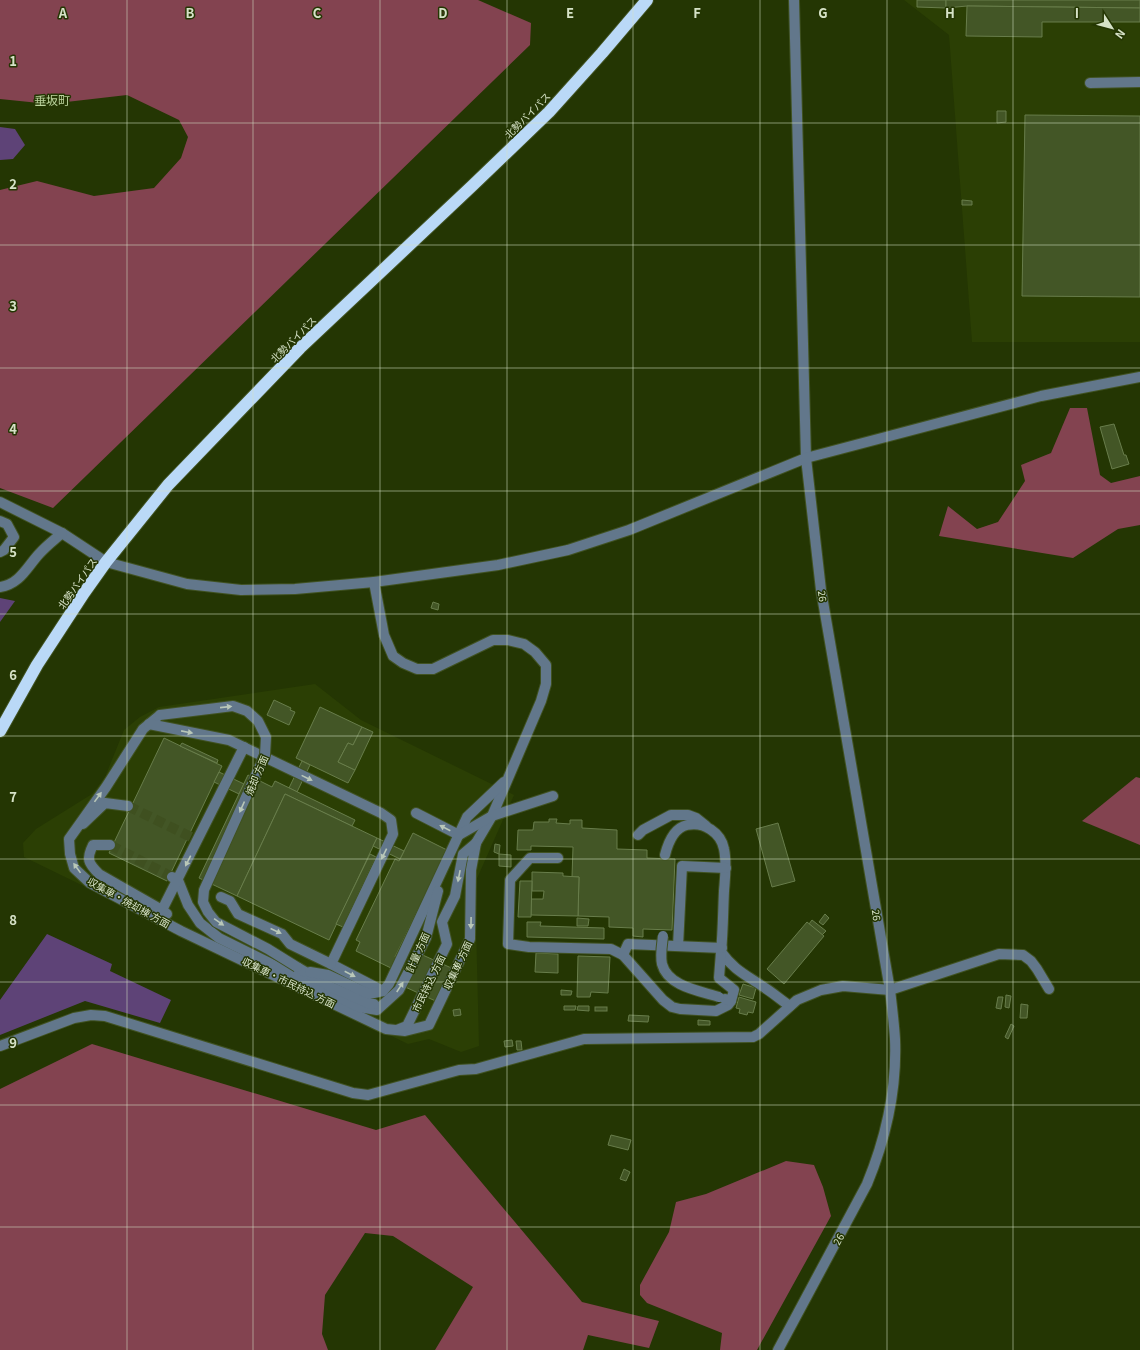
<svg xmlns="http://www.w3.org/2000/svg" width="1140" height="1350" viewBox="0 0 1140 1350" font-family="Georgia,'Noto Sans JP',serif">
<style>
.built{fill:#2b3f04}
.forest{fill:#834350}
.water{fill:#5e4377}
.building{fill:#435626;stroke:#687d4b}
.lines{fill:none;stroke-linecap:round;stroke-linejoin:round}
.minor-tunnel{stroke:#3f5020;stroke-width:10;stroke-dasharray:10 5;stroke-linecap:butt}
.minor-casing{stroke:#405222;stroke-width:12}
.highway-casing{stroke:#405222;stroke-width:14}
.minor{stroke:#62778b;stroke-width:10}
.highway{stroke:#bad9f7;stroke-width:12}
.minor-bridge-casing{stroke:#405222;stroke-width:12;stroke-linecap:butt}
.minor-bridge{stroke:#62778b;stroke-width:10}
.oneway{fill:#b9c7b8}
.grid{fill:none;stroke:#d6e2c7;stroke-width:1;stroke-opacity:0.55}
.labels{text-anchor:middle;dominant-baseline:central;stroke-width:3;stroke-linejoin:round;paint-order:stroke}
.street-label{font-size:10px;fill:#d6e2c7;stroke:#243603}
.quarter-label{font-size:12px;fill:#bbd39d;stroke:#243603}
.grid-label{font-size:13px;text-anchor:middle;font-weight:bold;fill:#d6e2c7;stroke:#243603;stroke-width:3;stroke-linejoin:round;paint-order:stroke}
</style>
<rect width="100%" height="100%" fill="#243603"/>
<g class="built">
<polygon points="904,0 1140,0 1140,342 972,342 949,35"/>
<polygon points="315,684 361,720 514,795 475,883 479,1046 461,1052 429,1039 408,1044 24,857 23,843 36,829 92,794 105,777 124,730 140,717 159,707"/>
</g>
<g class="forest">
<polygon points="0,0 478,0 531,23 530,45 53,508 0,488 0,190 37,181 94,196 154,188 181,158 188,137 179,120 127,95 49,104 0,99"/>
<polygon points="1070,408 1087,408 1100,475 1111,483 1140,476 1140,525 1118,529 1073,558 939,536 948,506 977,529 998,522 1025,481 1021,465 1051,453"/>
<polygon points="1136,777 1140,778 1140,845 1082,821"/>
<polygon points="92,1044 376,1130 425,1115 582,1302 659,1321 649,1348 588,1335 583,1350 435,1350 473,1287 393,1236 365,1233 325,1295 322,1334 328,1350 0,1350 0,1089"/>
<polygon points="786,1161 814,1165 823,1187 831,1216 757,1350 720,1350 722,1333 647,1303 640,1295 640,1285 669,1232 676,1202 706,1194"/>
</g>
<g class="water">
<polygon points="0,127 15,129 25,145 13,159 0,160"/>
<polygon points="0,598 15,601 0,622"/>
<polygon points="47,934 112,964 110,971 171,1000 160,1023 85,1001 0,1035 0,1000"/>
</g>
<g class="building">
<polygon points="917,0 946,0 946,8 917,7"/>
<polygon points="946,0 1140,0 1140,8 967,6 946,8"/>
<polygon points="967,6 1140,8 1140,22 1042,22 1042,37 966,36"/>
<polygon points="997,111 1006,111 1006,122 997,123"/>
<polygon points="1025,115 1140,116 1140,297 1022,296"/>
<polygon points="962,200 972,201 972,205 962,205"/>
<polygon points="1114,424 1124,455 1126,455 1129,464 1112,469 1100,427"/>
<polygon points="433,602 439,604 438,610 431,608"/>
<polygon points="274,700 291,708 290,710 295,712 289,725 267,715"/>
<polygon points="320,707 362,727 353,745 348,743 338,762 355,770 348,783 296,758"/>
<polygon points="362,727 373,732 355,770 338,762 348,743 353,745"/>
<polygon points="164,738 222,766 167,881 109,853"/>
<polygon points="182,743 218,760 217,763 180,746"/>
<polygon points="302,761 310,765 297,792 289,788"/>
<polygon points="219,772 244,784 239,794 214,782"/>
<polygon points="248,775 272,787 275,781 355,820 352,826 285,794 237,896 199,878"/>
<polygon points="285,794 377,838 329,940 237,896"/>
<polygon points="549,819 557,819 556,823 570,824 570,820 582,820 582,828 617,830 617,849 647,850 647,858 675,859 672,930 643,929 643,937 633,936 633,928 609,927 609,917 578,916 579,877 572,877 573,847 531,846 531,850 517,850 518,830 533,830 534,822 549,822"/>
<polygon points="778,823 795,881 772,887 756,829"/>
<polygon points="413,833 449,851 433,879 395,957 398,958 393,969 356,951 360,942 356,940 395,859 399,861"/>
<polygon points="377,838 404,851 400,859 373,846"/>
<polygon points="495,844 500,845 499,854 494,852"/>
<polygon points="370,854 376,857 343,927 336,924"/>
<polygon points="499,854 511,855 511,867 499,866"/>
<polygon points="532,872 563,873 563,876 579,877 578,916 531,915 531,899 543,899 544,891 532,891"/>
<polygon points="520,881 532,881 531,917 518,917"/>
<polygon points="825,914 829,918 823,925 819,922"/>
<polygon points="577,918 589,919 588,926 577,926"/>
<polygon points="812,920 826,931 822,935 809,924"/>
<polygon points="527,922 541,922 540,926 604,928 604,939 527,937"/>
<polygon points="807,922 824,936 784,984 767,969"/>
<polygon points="416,952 458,971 442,1004 401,985"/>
<polygon points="536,953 558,954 558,973 535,972"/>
<polygon points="578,956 610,957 608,993 591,992 590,997 577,997"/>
<polygon points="743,984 756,988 753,999 739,995"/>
<polygon points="561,990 572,991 571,995 561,995"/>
<polygon points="1006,995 1011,996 1009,1008 1005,1007"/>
<polygon points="739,997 756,1002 753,1013 748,1012 747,1015 739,1013 740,1009 736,1008"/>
<polygon points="998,997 1003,997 1001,1009 996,1008"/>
<polygon points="1021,1004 1028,1005 1027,1018 1020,1018"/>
<polygon points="564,1006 576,1006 575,1010 564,1010"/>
<polygon points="578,1006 589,1006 589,1011 577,1010"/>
<rect x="595" y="1007" width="12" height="4"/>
<polygon points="460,1009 461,1015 454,1016 453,1010"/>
<polygon points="629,1015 649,1016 648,1022 628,1021"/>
<polygon points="698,1020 710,1021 710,1025 698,1025"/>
<polygon points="1011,1024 1014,1026 1008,1039 1005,1037"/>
<polygon points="512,1040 513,1046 505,1047 504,1041"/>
<polygon points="516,1041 521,1041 522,1050 517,1050"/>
<polygon points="611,1135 631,1140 628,1150 608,1145"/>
<polygon points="624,1169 630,1172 626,1181 620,1179"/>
</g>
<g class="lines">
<g class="minor-tunnel">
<polyline points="128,806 191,837"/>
<polyline points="110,845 172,877"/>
</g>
<g class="minor-casing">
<g id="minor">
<polyline points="1090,83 1140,82"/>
<polyline points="0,502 62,533 106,562 187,584 241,590 295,589 374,582 498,565 568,550 629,530 806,458 794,0"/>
<polyline points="0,521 7,524 14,537 4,550 0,552"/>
<path d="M0,587c20,-3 27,-20 39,-33 7,-8 15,-14 23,-21"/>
<polyline points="160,715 143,729 106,787 69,839 70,854 74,868 90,883 181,931 386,1029 405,1031 429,1025 470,939 471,870 476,843 492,816 541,701 546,684 546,665 535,652 524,644 508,640 493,640 433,669 417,669 403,663 393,656 384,635 374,582"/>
<polyline points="149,724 229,740 381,813 391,820 393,834 331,964 383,991 389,984 467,817 504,782"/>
<polyline points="416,813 459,835 492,816 553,796"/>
<polyline points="83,824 105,803 128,806"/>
<polyline points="638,835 643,830 671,815 688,815 696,818 706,826"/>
<path d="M110,845h-17c-7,14 -5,18 6,29l63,36 5,4"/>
<path d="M665,855c3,-12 9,-27 22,-30 17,-4 34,8 37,24 3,14 1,29 0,42 -1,21 -1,41 -3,61 12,17 25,23 41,34 10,6 19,14 28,20"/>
<polyline points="558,858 530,858 510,880 508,944 529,947 611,949 623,955 663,1000 672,1007 680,1009 716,1011 728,1005 731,1001"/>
<polyline points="172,877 178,880 188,905 200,923 219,938 359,1007 377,1010 399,990 426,938 438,891"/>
<polyline points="221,897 230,901 238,914 282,934 290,944 331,964"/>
<polyline points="158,918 244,747"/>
<polyline points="678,946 682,866 726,868"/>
<polyline points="721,952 719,978 734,990 731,1001 725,999"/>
<polyline points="623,955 628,944 722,948"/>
<polyline points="297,967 331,987 370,1004 374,1004"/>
<polyline points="310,972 328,975 369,994 383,991"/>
<polyline points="397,1030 407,1026 447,944 442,922 455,896 463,854 476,843"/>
<polyline points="0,1046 74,1018 91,1015 105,1016 353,1093 368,1095 459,1070 476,1069 584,1039 753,1037 759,1034 797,1000 821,990 843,986 890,990 999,954 1023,955 1031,961 1037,969 1049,989"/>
<path d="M778,1350l89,-166c19,-46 30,-95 28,-145 -1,-16 -3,-32 -5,-49l-69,-400 -15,-132 235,-62 99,-19"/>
</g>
</g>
<g class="highway-casing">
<polyline id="highway" points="0,731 37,665 84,593 106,562 168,485 300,348 472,186 549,112 602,53 647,0"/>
</g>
<use href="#minor" class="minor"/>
<use href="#highway" class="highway"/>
<g class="minor-bridge-casing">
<g id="minor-bridge">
<polyline points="160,715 233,706 247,711 258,721 266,737 265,755 204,890 203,902 208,912 216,922 268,949 297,967"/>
<path d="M663,936c-1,9 -3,19 -1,28 6,23 39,27 57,33"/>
</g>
</g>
<use href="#minor-bridge" class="minor-bridge"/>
</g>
<defs><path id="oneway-solid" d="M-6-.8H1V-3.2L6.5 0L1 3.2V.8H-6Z"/></defs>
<g class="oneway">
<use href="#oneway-solid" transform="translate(226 707) rotate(-6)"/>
<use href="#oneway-solid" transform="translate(187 732) rotate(11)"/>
<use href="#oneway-solid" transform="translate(307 778) rotate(26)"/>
<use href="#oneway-solid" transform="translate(98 797) rotate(-54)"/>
<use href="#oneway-solid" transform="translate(242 807) rotate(114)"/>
<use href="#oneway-solid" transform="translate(445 828) rotate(-153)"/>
<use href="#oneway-solid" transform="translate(384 854) rotate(116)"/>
<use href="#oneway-solid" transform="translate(188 861) rotate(117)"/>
<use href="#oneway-solid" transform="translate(77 868) rotate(-126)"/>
<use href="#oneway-solid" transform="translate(459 876) rotate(101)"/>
<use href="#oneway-solid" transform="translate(219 922) rotate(35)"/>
<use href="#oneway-solid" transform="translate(471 923) rotate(91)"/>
<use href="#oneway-solid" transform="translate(276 931) rotate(25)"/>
<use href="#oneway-solid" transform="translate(350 974) rotate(27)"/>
<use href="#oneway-solid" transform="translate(400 987) rotate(-57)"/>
</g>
<path class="grid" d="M127,0v1350M253,0v1350M380,0v1350M507,0v1350M633,0v1350M760,0v1350M887,0v1350M1013,0v1350M0,123h1140M0,245h1140M0,368h1140M0,491h1140M0,614h1140M0,736h1140M0,859h1140M0,982h1140M0,1105h1140M0,1227h1140"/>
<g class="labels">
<g class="street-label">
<text transform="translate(527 115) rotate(-45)">北勢バイパス</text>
<text transform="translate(293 339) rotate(-45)">北勢バイパス</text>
<text transform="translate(77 583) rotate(-55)">北勢バイパス</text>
<text transform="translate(823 596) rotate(81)">26</text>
<text transform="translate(256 775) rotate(-67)">焼却 方面</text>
<text transform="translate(129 902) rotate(29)">収集車・焼却棟 方面</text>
<text transform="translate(877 915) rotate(81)">26</text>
<text transform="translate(417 952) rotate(-66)">計量 方面</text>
<text transform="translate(457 965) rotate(-65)">収集車 方面</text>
<text transform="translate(289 982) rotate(26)">収集車・市民持込 方面</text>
<text transform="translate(428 983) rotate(-64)">市民持込 方面</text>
<text transform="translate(838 1239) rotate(-62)">26</text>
</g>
<g class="quarter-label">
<text x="52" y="99">垂坂町</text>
</g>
</g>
<g class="grid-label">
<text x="63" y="18">A</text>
<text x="190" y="18">B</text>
<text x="317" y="18">C</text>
<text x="443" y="18">D</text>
<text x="570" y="18">E</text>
<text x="697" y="18">F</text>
<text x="823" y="18">G</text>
<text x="950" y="18">H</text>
<text x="1077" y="18">I</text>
<text x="13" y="66">1</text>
<text x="13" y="189">2</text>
<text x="13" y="311">3</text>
<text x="13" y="434">4</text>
<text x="13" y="557">5</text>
<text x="13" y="680">6</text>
<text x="13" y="802">7</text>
<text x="13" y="925">8</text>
<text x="13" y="1048">9</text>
</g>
<g transform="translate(1112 28) rotate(126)" stroke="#243603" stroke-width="3" paint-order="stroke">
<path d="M0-3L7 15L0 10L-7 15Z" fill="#d6e2c7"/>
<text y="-6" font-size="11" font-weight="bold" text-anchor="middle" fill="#d6e2c7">N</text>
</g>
</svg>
